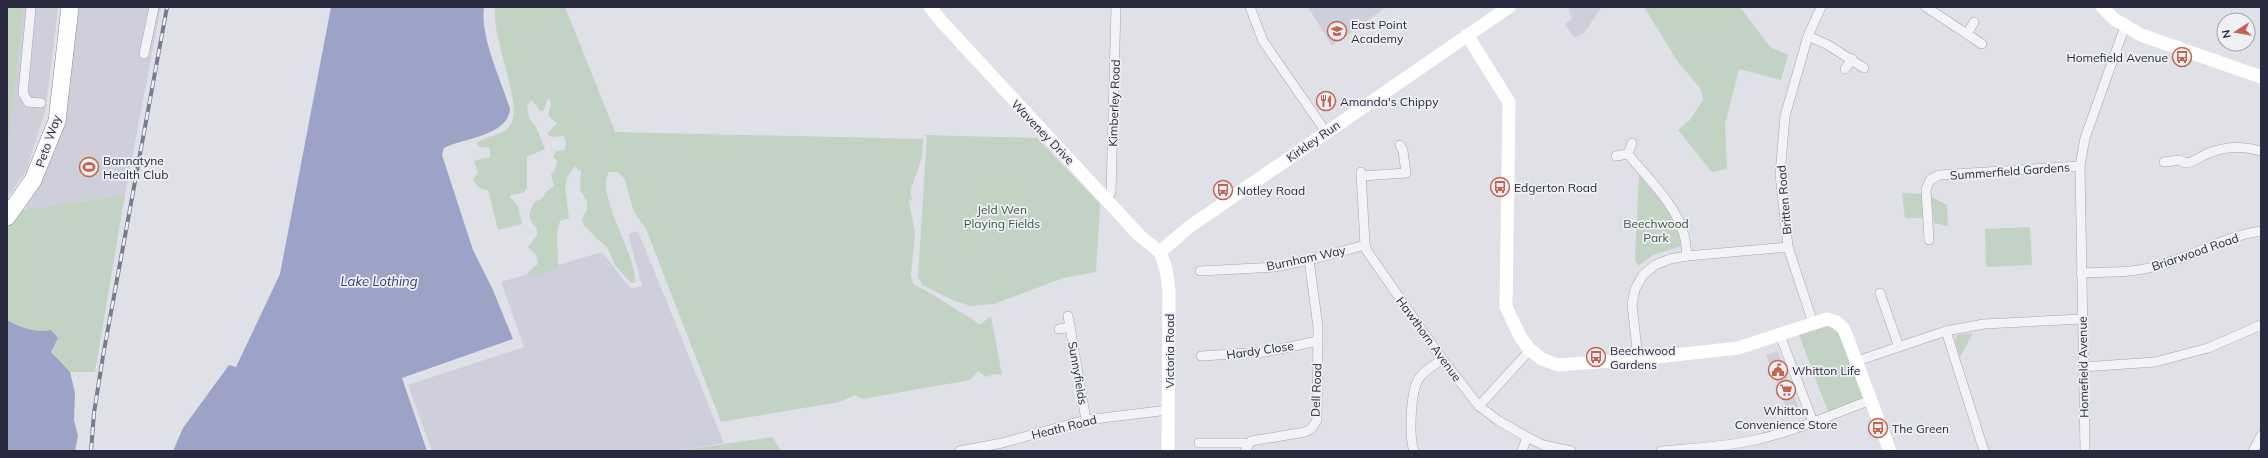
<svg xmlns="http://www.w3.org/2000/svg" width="2268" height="458" viewBox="0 0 2268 458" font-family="Mulish,sans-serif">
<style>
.built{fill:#cecfda}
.green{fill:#c2d2c3}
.water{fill:#9da3c6}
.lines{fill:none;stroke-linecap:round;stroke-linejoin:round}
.street-casing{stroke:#a6a6b2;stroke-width:10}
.highway-casing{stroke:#88899e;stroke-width:18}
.street{stroke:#f3f3f7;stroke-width:9}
.secondary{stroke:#fff;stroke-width:13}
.highway{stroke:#fff;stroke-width:17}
.rail-casing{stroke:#7a7b91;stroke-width:4}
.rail{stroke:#eff0f6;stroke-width:2.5;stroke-dasharray:8;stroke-linecap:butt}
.labels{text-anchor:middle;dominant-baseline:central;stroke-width:3.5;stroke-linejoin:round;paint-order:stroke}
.poi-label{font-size:12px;fill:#2a2a3f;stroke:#eff0f6;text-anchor:start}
.street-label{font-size:12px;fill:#2a2a3f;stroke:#eff0f6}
.park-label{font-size:12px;fill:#38593d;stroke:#eff0f6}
.water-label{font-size:13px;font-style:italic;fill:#363c70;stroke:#eff0f6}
</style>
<rect width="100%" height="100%" fill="#e0e0e8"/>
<g class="built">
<polygon points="24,7 58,7 58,11 45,112 26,171 7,198 7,157"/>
<polygon points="74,7 161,7 125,195 25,210 57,143"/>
<polygon points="1308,7 1386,7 1332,46"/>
<polygon points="1568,7 1602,7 1584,33 1574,38 1565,24 1572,19"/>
<polygon points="638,231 724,443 677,451 432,451 408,385 524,347 501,282 602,252 631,289 642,286 628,234"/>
<polygon points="1778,351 1799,409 1788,413 1766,355"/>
</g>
<g class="green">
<polygon points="7,7 24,7 7,157"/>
<path d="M495,7h70l50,125 308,7 -1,18 -12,35 3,10 -3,-3 -1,3 6,30 -4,43 2,9c16,8 29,16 44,26 7,5 14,7 21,14h3l10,-8 11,59 -8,-1 -8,3 -8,-6 -8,9 -11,2 -97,17 -7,-4 -16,7 -118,20 -75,-193 -12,-17 -9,-32 -7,-8h-9c-15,21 28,82 26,111l-5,-1 -15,-17 -8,-18 -11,-9 -12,-13 -2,-6 5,-9v-9l-7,-11 1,-19 -3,-1 -3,-4 -8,12 -2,9 4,31 -9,3c-6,16 -1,30 -2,46l-27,11 -4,-5 11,-9 -2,-9 -8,-8c16,-20 8,-13 1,-32l5,-13 8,-3 4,-7 8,-6 -3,-11 5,-7 1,-8 -4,-2 3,-7 8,-1 2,-6 -2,-8 -12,1 -5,-3 10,-11 -9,-7 3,-11 -2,-8 -6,14h-3l-8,-11 -5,5 2,13 7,9 9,22 -18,8v31l-4,5 -12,2 -1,2 8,9 4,18 -24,6 -10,-40c-9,0 -11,-4 -15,-11l5,-6 -4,-12 16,-4v-9l-11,-1 -2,-4c10,-8 27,-7 34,-19 12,-20 -20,-87 -16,-117z"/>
<polygon points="1644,7 1740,7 1770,47 1788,55 1781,80 1739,69 1725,124 1727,169 1712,172 1678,130 1690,120 1703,100 1700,88 1678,62"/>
<polygon points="923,135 1037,138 1100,204 1096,272 1063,278 994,304 971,306 955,301 922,285 918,277 927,136"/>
<path d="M1639,175c19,22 38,42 42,71l-28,9 -15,11 -3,-6z"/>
<polygon points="1902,193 1924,194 1925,218 1905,218"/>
<path d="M125,195l-30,177h-25l-19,-20 7,-14 -6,-7c-16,2 -31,-3 -45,-11v-113l18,3z"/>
<polygon points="1931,197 1947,205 1948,226 1934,223"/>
<polygon points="2030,227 2032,265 1986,267 1985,229"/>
<polygon points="1826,322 1842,331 1868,400 1829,414 1798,332"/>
<polygon points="1973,333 1960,357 1955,341 1957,335"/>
<polygon points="772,437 781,451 677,451"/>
</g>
<g class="water">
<path d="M331,7h153c-4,31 17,72 26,102 -2,27 -47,29 -66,39l-2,7 31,95 20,40 20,49 -111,39 25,73h-254l10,-23 46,-63 7,2 44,-93z"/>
<path d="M7,320c14,8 29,13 44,10l7,8 -7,14 19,20 5,21 -1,27 4,16 -3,15h-68z"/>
</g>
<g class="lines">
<g class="street-casing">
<g id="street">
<polyline points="31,7 23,93 28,102 41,103"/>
<polyline points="1250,7 1263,41 1326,132"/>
<polyline points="1926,7 1982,44"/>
<polyline points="1967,34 1974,22"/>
<polyline points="1808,36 1828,45 1864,68"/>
<polyline points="144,54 154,7"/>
<polyline points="1845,69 1852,59"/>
<polyline points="1628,154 1632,143"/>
<path d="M1616,156l12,-2c19,24 48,50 56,81 2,6 2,14 3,21"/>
<path d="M2164,162l15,-2 7,3c9,-1 14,-7 23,-10 17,-7 35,-7 52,-2"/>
<polyline points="1361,172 1365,245 1367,251 1442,359 1479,406 1499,421 1527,437 1543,445 1571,451"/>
<polyline points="1362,176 1406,173 1403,151 1400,145"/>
<polyline points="1107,198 1111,192 1116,7"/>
<polyline points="1929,240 1926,189 1930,180 1939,175 2080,166"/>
<polyline points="1200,271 1275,267 1317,258 1365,245"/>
<path d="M2081,273c25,-1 51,0 76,-7 35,-9 67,-30 104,-35"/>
<polyline points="1880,293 1899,347"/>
<polyline points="1068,316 1070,327"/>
<polyline points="1813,323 1788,247 1780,174 1785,116 1808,36 1821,7"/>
<polyline points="1059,329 1070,327 1086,420"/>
<polyline points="1946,331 1984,451"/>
<polyline points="1780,335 1813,422"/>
<polyline points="1201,356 1266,352 1318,341"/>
<polyline points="1638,359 1632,304 1635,289 1643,275 1655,265 1670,259 1687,256 1788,247"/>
<polyline points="1857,361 1946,331 1984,324 2081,319"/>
<polyline points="2083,367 2155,362 2208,348 2261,325"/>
<polyline points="1479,406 1530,350"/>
<polyline points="1199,443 1243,443 1248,444"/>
<polyline points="960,451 1002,443 1086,420 1168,410"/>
<polyline points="1245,451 1251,441 1305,432 1311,429 1317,420 1318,327 1309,260"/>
<path d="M1414,451c-5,-14 -4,-62 6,-74 5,-7 15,-12 22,-18"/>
<polyline points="1522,451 1527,437"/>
<path d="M1661,451c31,-3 64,-4 94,-11 40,-9 78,-26 116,-40"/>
<polyline points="2085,451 2080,166 2085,138 2125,26"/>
<polyline points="2253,451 2261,436"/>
</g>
</g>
<g class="highway-casing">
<polyline id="highway" points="7,217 33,180 57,121 70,7"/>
</g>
<use href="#street" class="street"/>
<g class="secondary">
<polyline points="930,7 942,22 1140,236 1160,252"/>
<polyline points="2102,7 2114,19 2141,35 2261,77"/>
<polyline points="1467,35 1509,102 1506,307 1521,338 1530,350 1542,359 1558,365 1638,359 1738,348 1827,319 1836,322 1844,329 1890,451"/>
<polyline points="1160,252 1189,227 1509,7"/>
<polyline points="1160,252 1166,269 1169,290 1168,451"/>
</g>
<use href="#highway" class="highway"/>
<g class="rail-casing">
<polyline id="rail" points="91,451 94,413 103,356 167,7"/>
</g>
<use href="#rail" class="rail"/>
</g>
<defs>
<g id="school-ring" transform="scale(1)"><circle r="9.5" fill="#eff0f6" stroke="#c6634c" stroke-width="1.5"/><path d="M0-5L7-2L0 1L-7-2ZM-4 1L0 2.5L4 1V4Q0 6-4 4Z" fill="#c6634c"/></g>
<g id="bus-ring" transform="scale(1)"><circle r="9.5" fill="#eff0f6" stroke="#c6634c" stroke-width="1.5"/><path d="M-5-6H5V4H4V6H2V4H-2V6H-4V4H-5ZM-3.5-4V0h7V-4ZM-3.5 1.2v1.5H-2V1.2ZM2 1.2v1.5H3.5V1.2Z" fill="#c6634c"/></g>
<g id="restaurant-ring" transform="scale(1)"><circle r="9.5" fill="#eff0f6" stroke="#c6634c" stroke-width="1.5"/><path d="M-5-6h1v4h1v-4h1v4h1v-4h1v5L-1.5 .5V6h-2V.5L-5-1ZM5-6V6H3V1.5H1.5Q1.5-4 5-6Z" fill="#c6634c"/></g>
<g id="stadium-ring" transform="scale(1)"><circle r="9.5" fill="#eff0f6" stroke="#c6634c" stroke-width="1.5"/><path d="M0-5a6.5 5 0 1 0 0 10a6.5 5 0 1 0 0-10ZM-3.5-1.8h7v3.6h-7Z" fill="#c6634c"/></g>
<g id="civic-ring" transform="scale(1)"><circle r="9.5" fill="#eff0f6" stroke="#c6634c" stroke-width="1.5"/><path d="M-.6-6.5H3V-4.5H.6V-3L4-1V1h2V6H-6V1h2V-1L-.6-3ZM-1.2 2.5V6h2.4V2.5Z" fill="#c6634c"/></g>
<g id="supermarket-ring" transform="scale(1)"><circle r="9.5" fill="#eff0f6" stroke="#c6634c" stroke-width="1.5"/><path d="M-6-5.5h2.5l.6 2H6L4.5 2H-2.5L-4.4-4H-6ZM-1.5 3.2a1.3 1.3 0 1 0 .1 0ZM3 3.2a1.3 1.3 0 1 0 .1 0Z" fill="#c6634c"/></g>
</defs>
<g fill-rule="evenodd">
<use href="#school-ring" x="1337" y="31"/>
<use href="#bus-ring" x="2182" y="57"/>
<use href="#restaurant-ring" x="1326" y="101"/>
<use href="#stadium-ring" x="89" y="167"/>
<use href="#bus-ring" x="1500" y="187"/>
<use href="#bus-ring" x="1223" y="190"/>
<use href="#bus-ring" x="1596" y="357"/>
<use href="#civic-ring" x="1778" y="370"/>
<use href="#supermarket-ring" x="1786" y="390"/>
<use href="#bus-ring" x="1878" y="428"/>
</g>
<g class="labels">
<g class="poi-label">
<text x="1351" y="24">East Point<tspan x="1351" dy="14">Academy</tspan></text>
<text x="2168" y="57" text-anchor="end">Homefield Avenue</text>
<text x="1340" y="101">Amanda's Chippy</text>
<text x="103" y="160">Bannatyne<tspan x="103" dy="14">Health Club</tspan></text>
<text x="1514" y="187">Edgerton Road</text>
<text x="1237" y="190">Notley Road</text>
<text x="1610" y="350">Beechwood<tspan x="1610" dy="14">Gardens</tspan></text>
<text x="1792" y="370">Whitton Life</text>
<text x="1786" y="410" text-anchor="middle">Whitton<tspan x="1786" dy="14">Convenience Store</tspan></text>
<text x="1892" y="428">The Green</text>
</g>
<g class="street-label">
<text transform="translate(1114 103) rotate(-88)">Kimberley Road</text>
<text transform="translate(1043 132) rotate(46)">Waveney Drive</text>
<text transform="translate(48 141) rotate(-71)">Peto Way</text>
<text transform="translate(1313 141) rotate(-35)">Kirkley Run</text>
<text transform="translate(2010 171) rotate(-4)">Summerfield Gardens</text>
<text transform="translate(1784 200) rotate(-95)">Britten Road</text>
<text transform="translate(2195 252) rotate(-19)">Briarwood Road</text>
<text transform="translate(1306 258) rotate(-12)">Burnham Way</text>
<text transform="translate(1429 339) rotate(54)">Hawthorn Avenue</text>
<text transform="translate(1260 350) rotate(-8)">Hardy Close</text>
<text transform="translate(1169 351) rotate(-90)">Victoria Road</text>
<text transform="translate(2083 367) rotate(-91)">Homefield Avenue</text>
<text transform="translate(1078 373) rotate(80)">Sunnyfields</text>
<text transform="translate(1316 390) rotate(-88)">Dell Road</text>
<text transform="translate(1064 427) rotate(-14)">Heath Road</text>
</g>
<g class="park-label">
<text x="1002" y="209">Jeld Wen<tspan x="1002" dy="14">Playing Fields</tspan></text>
<text x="1656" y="223">Beechwood<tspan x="1656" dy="14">Park</tspan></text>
</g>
<g class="water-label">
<text x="379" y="281">Lake Lothing</text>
</g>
</g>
<rect width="2268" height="458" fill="none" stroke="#2a2a3f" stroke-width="16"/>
<g transform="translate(2236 32) rotate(258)"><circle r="19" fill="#eff0f6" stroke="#a0a1ad"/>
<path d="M0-3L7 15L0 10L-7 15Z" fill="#c6634c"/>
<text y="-6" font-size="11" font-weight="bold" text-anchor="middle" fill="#2a2a3f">N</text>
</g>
</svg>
